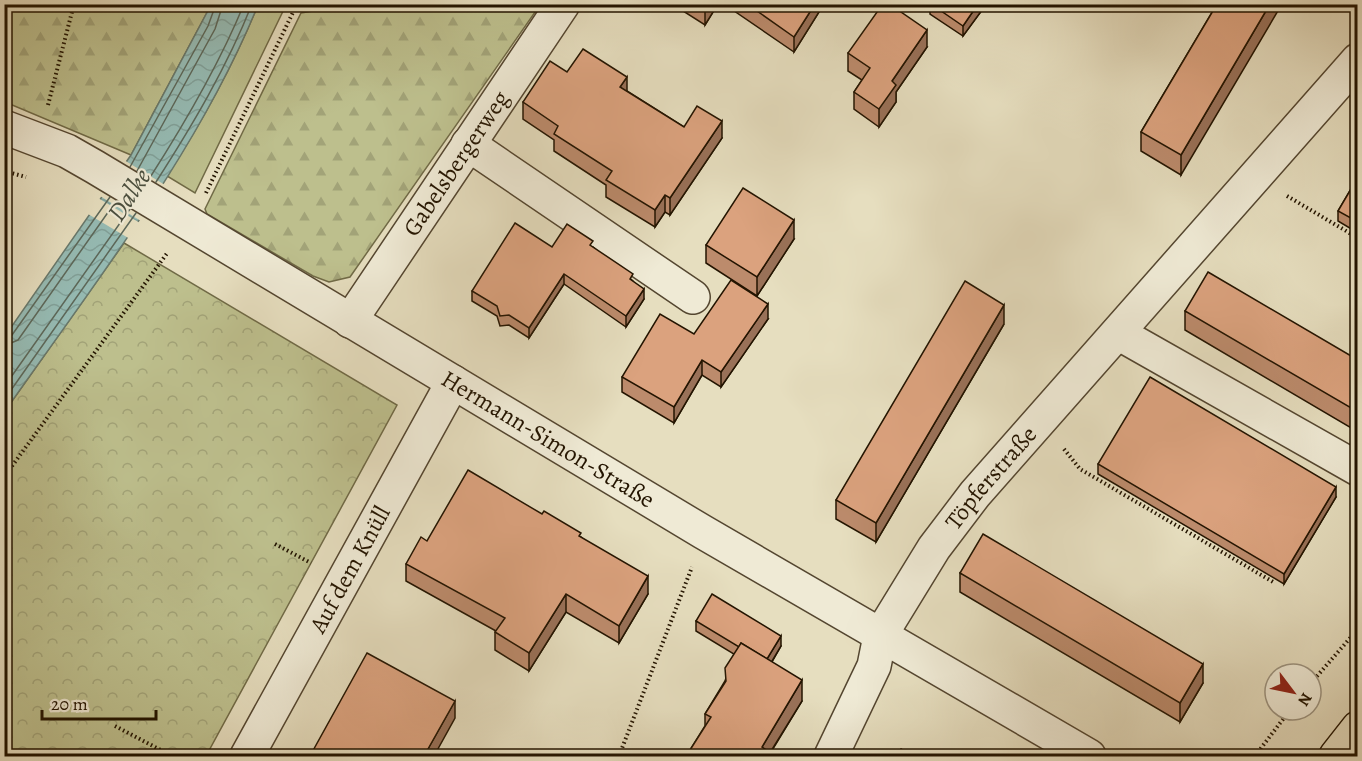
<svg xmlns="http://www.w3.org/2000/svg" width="1362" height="761" viewBox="0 0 1362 761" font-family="Alegreya,serif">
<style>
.green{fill:#bdbf8d;stroke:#706a46;stroke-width:1.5}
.forest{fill:url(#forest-firs);stroke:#706a46;stroke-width:1.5}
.park{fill:url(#park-crowns);stroke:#706a46;stroke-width:1.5}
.water{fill:url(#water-waves);stroke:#68796d;stroke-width:1.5}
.pier{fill:#e6debf}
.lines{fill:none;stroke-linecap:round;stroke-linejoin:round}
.shore{stroke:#5c685a;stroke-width:1.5}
.minor-casing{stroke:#544630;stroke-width:36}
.major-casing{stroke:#231400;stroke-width:36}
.path{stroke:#231400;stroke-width:4;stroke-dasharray:1.5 3;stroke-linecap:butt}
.minor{stroke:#efead5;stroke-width:33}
.major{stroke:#e6debf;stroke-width:33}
.wall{fill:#bc8b6c;stroke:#231400;stroke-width:1.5}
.shaded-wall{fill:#997158;stroke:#231400;stroke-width:1.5}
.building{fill:#dba27e;stroke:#231400;stroke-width:1.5}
.labels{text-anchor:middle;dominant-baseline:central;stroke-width:4.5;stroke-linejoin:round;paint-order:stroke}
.street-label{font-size:24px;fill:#231400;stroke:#efead5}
.water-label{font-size:26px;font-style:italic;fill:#4b4f3f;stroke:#efead5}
</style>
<defs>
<pattern id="forest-firs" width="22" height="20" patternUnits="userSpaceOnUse" patternTransform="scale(1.5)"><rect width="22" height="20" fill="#bdbf8d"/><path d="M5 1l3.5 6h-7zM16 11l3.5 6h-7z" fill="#a2a378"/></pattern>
<pattern id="park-crowns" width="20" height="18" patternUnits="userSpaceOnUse" patternTransform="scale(1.5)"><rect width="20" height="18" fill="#bdbf8d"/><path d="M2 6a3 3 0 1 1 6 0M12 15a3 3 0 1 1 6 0" fill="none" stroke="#a2a378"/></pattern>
<pattern id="water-waves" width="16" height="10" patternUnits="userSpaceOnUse" patternTransform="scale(1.5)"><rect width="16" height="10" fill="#96bcb5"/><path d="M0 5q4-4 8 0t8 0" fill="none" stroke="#81a19a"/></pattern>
</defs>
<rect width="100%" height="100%" fill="#e6debf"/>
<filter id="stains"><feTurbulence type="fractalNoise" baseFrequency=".00333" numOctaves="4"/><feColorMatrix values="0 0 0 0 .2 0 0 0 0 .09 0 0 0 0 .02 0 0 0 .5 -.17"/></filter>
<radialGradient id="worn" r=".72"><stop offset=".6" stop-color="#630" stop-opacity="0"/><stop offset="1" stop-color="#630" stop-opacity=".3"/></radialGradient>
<path class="green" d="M258,5h28l-91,188 -28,-17c35,-54 67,-112 91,-171z"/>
<g class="forest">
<polygon points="331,4 540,5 350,277 329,282 313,276 207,214 205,209 301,13 324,9"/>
<polygon points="5,5 211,5 131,155 5,102"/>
</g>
<polygon class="park" points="124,243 397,405 206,756 5,756 5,411"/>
<path class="water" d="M211,5h47c-60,147 -162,276 -253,406v-75l126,-181z"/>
<g class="pier">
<polygon points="124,160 165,185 141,221 100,196"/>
<polygon points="98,198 140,223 130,239 88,214"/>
</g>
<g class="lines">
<g class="shore">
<polyline points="130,167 208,26 216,4"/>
<polyline points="137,171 215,29 223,4"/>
<path d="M149,179c36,-56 70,-114 95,-175"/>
<path d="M156,182c36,-56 71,-115 96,-178"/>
<polyline points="4,338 12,335 110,197"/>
<polyline points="4,346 18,340 116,201"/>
<polyline points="4,387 130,209"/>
<polyline points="4,400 136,213"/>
</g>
<g class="minor-casing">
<g id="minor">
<path id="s1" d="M4,127l63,24 28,16 608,365 386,224"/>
<polyline points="468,144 693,297"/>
<path id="s2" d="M350,321l213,-317"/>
<polyline points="1118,333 1358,469"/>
<path id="s3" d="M247,756l206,-374"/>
<path id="s4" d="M831,756l43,-90 6,-30 54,-88 41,-54 383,-434"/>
</g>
</g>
<g class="major-casing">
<polyline id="major" points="1336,756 1358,728"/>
</g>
<g class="path">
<polyline points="48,105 74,4"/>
<polyline points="4,171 26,177"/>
<polyline points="206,193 297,4"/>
<polyline points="1287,196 1358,238"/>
<polyline points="1064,449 1080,469 1275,583"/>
<polyline points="4,477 168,252"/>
<polyline points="275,544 311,563"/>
<polyline points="1311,683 1358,629"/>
<polyline points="115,726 172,756"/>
<polyline points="619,756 692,567"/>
<polyline points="1255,756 1290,710"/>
</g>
<use href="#minor" class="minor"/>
<use href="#major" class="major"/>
</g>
<g class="wall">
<polygon points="672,4 718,4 705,25"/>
<polygon points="724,4 824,4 794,52"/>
<polygon points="930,4 985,4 985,6 963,36 930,14"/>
<polygon points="1217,4 1181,175 1141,151 1141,132"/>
<polygon points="927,47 896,92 896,102 879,127 854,109 854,92 862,80 848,71 848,53"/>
<polygon points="567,72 627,91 684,127 722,138 670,215 665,212 655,227 606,197 606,185 554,151 554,140 523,119 523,102"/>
<polygon points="1358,177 1358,233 1338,221 1338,211"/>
<polygon points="794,239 757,296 706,263 706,245"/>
<polygon points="552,247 593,247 633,281 644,299 626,327 564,284 529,338 509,325 500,326 497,316 472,301 472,291"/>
<polygon points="1185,311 1358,360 1358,432 1185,330"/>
<polygon points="768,319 721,387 702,375 674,423 622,392 622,377 694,334"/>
<polygon points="1004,324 876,542 836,519 836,500"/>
<polygon points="1098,464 1336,497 1284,584 1098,474"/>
<polygon points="581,537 648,594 619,643 566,612 529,671 495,650 495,632 496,631 406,581 406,564 427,541"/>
<polygon points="960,573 1203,683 1180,722 960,592"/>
<polygon points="696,621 781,646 772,662 802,701 771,752 771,756 690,756 690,750 705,726 705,714 725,681 734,654 696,631"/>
</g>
<g class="shaded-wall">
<polygon points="708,4 718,4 705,25 705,10"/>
<polygon points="815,4 824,4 794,52 794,37"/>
<polygon points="978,4 985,4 985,6 963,36 963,26"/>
<polygon points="1270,4 1282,4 1181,175 1181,155"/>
<polygon points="927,30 927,47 896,92 896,102 879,127 879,109 892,81"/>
<polygon points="627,77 627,94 620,87"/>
<polygon points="722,121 722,138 670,215 670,198"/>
<polygon points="665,195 665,212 655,227 655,210"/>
<polygon points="794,220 794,239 757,296 757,277"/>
<polygon points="564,274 564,284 529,338 529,328"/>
<polygon points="644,289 644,299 626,327 626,316"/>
<polygon points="768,304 768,319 721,387 721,372"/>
<polygon points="1004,305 1004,324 876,542 876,523"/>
<polygon points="702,360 702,375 674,423 674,407"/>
<polygon points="1336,487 1336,497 1284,584 1284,574"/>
<polygon points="648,576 648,594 619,643 619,626"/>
<polygon points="566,594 566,612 529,671 529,653"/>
<polygon points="781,636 781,646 765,673 765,662"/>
<polygon points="1203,664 1203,683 1180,722 1180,703"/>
<polygon points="802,680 802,701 768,756 762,747"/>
<polygon points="455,701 455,718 434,756 424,756"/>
</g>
<g class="building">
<polygon points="696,4 708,4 705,10"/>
<polygon points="747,4 815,4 794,37"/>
<polygon points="931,4 978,4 963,26"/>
<polygon points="1217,4 1270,4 1181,155 1141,132"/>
<polygon points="882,5 890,11 895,8 927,30 892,81 896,85 879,109 854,92 870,68 848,53"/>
<polygon points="583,49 627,77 620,87 684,127 697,106 722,121 670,198 665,195 655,210 606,180 612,171 554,134 558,126 523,102 550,61 567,72"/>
<polygon points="1358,177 1358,222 1338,211"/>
<polygon points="743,188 794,220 757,277 706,245"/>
<polygon points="515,223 552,247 567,224 593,241 590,245 633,274 630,279 644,289 626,316 564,274 529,328 509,315 500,316 497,306 472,291"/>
<polygon points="1208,272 1358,360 1358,412 1185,311"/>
<polygon points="731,280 768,304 721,372 702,360 674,407 622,377 660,314 694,334"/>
<polygon points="965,281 1004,305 876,523 836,500"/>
<polygon points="1150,377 1336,487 1284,574 1098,464"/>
<polygon points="468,470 542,514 544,511 581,533 579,536 648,576 619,626 566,594 529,653 495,632 505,618 406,564 421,537 427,541"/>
<polygon points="983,534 1203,664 1180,703 960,573"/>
<polygon points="712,594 781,636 767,659 741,643 739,647 696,621"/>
<polygon points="741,643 802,680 762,747 771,753 769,756 693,756 695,753 690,750 711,717 705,714 726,681 725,668"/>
<polygon points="367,653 455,701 424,756 310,756"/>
<polygon points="901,749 912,756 896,756"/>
</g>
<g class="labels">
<g class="street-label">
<text stroke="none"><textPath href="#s2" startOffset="190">Gabelsbergerweg</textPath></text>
<text stroke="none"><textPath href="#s1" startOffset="628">Hermann-Simon-Straße</textPath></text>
<text stroke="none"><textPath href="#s4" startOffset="324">Töpferstraße</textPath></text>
<text stroke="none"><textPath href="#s3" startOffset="213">Auf dem Knüll</textPath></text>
</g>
<g class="water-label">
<text transform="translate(129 195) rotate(-57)">Dalke</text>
</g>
</g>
<rect width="1362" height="761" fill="none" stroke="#e6debf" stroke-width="24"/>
<rect x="6" y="6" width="1350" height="749" fill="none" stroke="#231400" stroke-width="3"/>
<rect x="12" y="12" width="1338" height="737" fill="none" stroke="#231400" stroke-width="1.5"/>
<g transform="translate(1293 692) rotate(122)"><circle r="28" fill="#efead5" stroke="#9d9480" stroke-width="1.5"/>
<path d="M0-4.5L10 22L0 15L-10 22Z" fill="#8f2418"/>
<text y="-9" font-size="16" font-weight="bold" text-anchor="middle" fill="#231400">N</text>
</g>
<path d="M42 710v9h114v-9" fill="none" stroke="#231400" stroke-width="3"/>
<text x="51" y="710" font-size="18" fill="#231400" stroke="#efead5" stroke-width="4.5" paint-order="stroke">20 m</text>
<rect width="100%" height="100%" filter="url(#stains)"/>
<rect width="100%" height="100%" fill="url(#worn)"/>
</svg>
